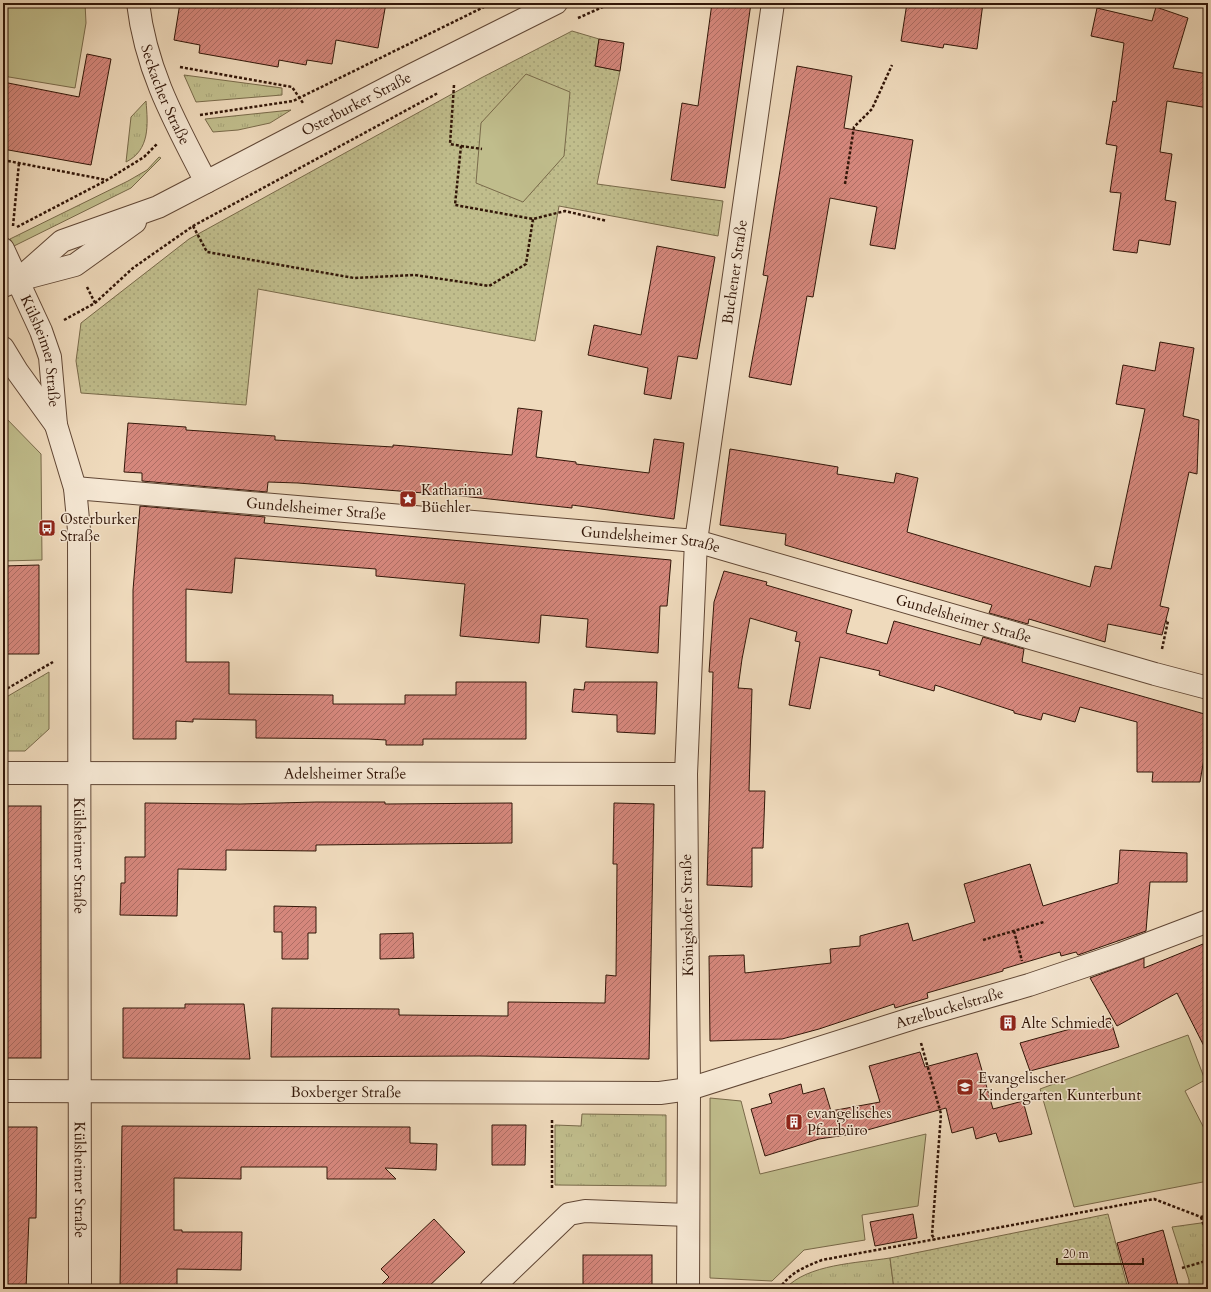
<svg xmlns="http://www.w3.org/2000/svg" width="1211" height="1292" viewBox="0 0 1211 1292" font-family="Cardo,serif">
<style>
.grass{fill:url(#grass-tufts);stroke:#796a4a}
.park{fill:url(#park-dots);stroke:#796a4a}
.garden{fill:#c0bd8c;stroke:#796a4a}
.building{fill:url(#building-hatch);stroke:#321608}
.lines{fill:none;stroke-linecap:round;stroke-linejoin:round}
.minor-casing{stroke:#614735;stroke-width:24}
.path{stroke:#321608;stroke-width:2.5;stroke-dasharray:3 2;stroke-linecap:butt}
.minor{stroke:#f5e7d3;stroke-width:22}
.labels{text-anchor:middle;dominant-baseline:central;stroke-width:3;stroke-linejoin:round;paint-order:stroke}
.street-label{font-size:15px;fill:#321608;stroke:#f5e7d3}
.poi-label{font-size:15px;fill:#321608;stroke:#f5e7d3;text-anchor:start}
</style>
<defs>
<pattern id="grass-tufts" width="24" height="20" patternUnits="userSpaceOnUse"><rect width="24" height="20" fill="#c0bd8c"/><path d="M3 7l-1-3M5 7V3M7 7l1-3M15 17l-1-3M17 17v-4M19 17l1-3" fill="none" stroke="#a5a277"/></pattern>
<pattern id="park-dots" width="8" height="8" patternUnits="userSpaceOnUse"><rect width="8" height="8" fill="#c0bd8c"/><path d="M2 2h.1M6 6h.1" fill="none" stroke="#a5a277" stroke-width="1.8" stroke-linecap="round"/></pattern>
<pattern id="building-hatch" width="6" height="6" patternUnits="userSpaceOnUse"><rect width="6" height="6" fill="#d5877c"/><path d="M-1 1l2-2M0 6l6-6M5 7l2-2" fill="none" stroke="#ad6d64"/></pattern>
</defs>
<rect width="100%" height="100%" fill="#efdabc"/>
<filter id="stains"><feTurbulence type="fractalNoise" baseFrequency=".005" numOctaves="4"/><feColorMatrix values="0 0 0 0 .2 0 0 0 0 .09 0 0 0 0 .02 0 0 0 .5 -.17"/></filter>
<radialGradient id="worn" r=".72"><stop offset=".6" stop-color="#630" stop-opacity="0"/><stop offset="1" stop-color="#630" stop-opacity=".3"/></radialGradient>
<g class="grass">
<polygon points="184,75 282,88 282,95 196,102"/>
<path d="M146,101c2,24 4,49 -20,61l5,-45z"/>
<polygon points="291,110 270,123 238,130 213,132 205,119"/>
<polygon points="159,157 161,158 131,188 14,246 10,239 128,181 147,170"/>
<polygon points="49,672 49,729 25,751 3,751 3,699"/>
<polygon points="582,1114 666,1115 666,1186 555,1185 555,1125 581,1126"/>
<polygon points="1208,1222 1208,1289 1189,1289 1189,1280 1172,1227"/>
<path d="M890,1258l4,31h-109c22,-25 73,-26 105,-31z"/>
</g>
<g class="park">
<polygon points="572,31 599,39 595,66 620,71 597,184 723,201 718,236 559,206 535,341 258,289 246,405 81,393 76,361 81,323 189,239 481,78"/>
<polygon points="1108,1214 1128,1289 894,1289 890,1258"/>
</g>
<g class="garden">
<polygon points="3,3 85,3 86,23 75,88 3,76"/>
<polygon points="526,74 570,92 564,156 523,202 476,183 481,123"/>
<polygon points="3,415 41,454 42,560 3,561"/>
<polygon points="1188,1035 1205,1080 1185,1091 1208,1136 1208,1181 1074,1207 1040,1089"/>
<polygon points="710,1098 741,1101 760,1174 926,1134 918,1206 862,1215 865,1240 804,1250 772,1281 710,1278"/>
</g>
<g class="building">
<polygon points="180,3 386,3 378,48 336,40 332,64 307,60 306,65 279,60 278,67 199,53 200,45 174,40"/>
<polygon points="712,3 751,3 725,188 671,180 682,103 698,106"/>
<polygon points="907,3 983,3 977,49 944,44 943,48 901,41"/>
<polygon points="1156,7 1188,18 1173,68 1208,74 1208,108 1167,101 1160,152 1172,154 1165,200 1176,202 1170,245 1139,240 1137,253 1113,250 1121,193 1110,192 1117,146 1106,144 1113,101 1116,102 1124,43 1091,36 1097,8 1152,21"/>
<polygon points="599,39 624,43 620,71 595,66"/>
<polygon points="87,54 111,59 91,165 3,149 3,82 79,97"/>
<polygon points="797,66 852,76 844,128 913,140 895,249 870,245 877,207 830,198 813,297 807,296 791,385 749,377 768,276 763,275"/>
<polygon points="657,246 715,257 697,359 678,356 671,399 644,394 648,368 588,355 594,325 641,335"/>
<polygon points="1160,342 1194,348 1183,416 1199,420 1197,474 1189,472 1160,606 1169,608 1162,635 1108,624 1105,642 1029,619 1028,624 989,613 992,605 785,545 786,534 720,525 730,449 838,467 837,474 894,483 896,473 918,478 907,532 1090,587 1095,566 1111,569 1145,409 1116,404 1123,365 1155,371"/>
<polygon points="518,408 542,411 536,457 576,462 576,464 649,473 654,439 684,443 674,519 572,505 572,508 462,496 298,483 268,482 267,492 142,481 142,473 124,472 128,423 186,427 186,430 275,436 275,440 393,447 393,445 512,455"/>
<polygon points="140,506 265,517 264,523 671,560 667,606 660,606 658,653 586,647 588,619 541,615 539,643 460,636 465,584 376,576 376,569 235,558 232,593 186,589 186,662 229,662 229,694 333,695 333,704 405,704 405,695 456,695 456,682 526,682 526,739 423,739 423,745 386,745 386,740 369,739 256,738 256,720 193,719 193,722 176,721 176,739 133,739 133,590"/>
<polygon points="39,565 39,654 3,654 3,566"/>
<polygon points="724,571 767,582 766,585 852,610 846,633 887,644 894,621 980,645 983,637 1024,649 1022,662 1208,715 1208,735 1200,782 1152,782 1153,772 1137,772 1137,722 1080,707 1075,722 1043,713 1041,720 1014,713 1014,711 935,685 934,691 879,675 880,671 820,657 810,709 789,705 800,642 795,641 797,632 750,618 742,659 738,688 752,689 749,791 765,791 763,848 752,848 752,887 707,885 713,672 709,672 714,602"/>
<polygon points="585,682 657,682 655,734 617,732 617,715 572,712 574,689 584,690"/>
<polygon points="316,802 385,802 385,804 512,803 512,843 316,845 316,851 226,850 226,870 178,869 177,916 120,915 121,883 125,883 125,857 145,857 145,803 240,804"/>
<polygon points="614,803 654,804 649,1059 479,1056 271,1057 272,1008 399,1009 399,1015 508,1016 508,1002 605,1003 606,975 616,976 617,864 613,864"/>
<rect x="3" y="806" width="38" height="252"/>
<polygon points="1120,850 1187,853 1187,882 1150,882 1146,931 1078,955 1076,952 1061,956 1060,952 1003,969 1003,971 927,993 928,998 895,1008 894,1004 819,1029 782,1039 710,1041 709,956 744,955 745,973 831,963 830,949 860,946 860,936 908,923 913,941 975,922 964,884 1030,864 1043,906 1118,883"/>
<polygon points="274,906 316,907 316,933 308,933 308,959 282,959 282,932 274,932"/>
<polygon points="413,933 414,958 380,959 380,934"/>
<polygon points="1208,942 1208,1054 1177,993 1117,1026 1090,978 1144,958 1144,968"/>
<polygon points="185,1004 244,1004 250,1059 123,1058 123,1008 185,1008"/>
<polygon points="1110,1018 1119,1047 1030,1071 1020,1043"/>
<polygon points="920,1052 925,1067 977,1053 993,1109 1023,1101 1032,1134 999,1142 996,1133 976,1139 973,1127 952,1133 946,1108 853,1134 819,1139 765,1156 751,1109 772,1103 769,1094 801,1084 803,1094 824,1088 831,1111 880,1102 869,1066"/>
<polygon points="492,1125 526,1125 525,1165 492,1165"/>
<polygon points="122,1126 410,1127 410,1143 437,1144 436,1170 385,1168 396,1179 327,1179 327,1167 241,1167 241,1179 174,1178 174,1230 182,1230 182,1232 242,1232 241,1270 177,1269 177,1289 120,1289"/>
<polygon points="3,1127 37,1127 36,1218 29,1218 26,1289 3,1289"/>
<polygon points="913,1214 917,1238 875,1246 870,1222"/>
<polygon points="434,1219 465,1252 426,1289 377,1289 389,1277 381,1269"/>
<polygon points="1163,1230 1179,1289 1130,1289 1117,1243"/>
<rect x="583" y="1255" width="69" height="34"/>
</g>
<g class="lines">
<g class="minor-casing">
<g id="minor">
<path id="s1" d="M138,3c8,68 37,119 68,179"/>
<path id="s2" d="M3,249l38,82 9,26 6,68 19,63 4,42 1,759"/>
<path id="s3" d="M18,280l44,-39 96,-34 254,-132 144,-72"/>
<polyline points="3,286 18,280 75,265 135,222"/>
<polyline points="3,348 17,371 56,425"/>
<path id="s4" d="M75,488l621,53 459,133 53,14"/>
<path id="s5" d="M3,773l683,1"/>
<path id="s6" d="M3,1091l657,2 29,-4 225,-71 115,-33 92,-31 87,-33"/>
<polyline points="491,1289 569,1214 585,1211 688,1215"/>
<path id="s7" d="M688,1289l1,-200 -3,-315 10,-233 77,-538"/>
</g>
</g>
<g class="path">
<polyline points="578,18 612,3"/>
<polyline points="180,67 292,87 303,103"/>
<polyline points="454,85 450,144 461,146 455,205 533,219 565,211 607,221"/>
<polyline points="200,115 293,101 492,3"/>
<polyline points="461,146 482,149"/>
<polyline points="3,160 107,180"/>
<polyline points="845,184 854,127 872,109 892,65"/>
<polyline points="13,226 19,163"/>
<polyline points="193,226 207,252 354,278 415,275 489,286 526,264 533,219"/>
<polyline points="17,227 107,180 144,157 158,143"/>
<polyline points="87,287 95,303"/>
<polyline points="64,320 95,303 133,268 193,226 438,93"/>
<polyline points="1162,649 1168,621 1166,621"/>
<polyline points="3,691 53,662"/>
<polyline points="1014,931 1022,961"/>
<polyline points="983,940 1044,922"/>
<polyline points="921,1043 941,1114 932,1235 935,1240"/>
<polyline points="552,1188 552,1118"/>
<polyline points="1201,1217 1208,1238"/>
<polyline points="1182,1268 1206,1261 1208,1258"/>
<path d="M779,1289c11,-16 25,-22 43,-29l332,-61 47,18 7,-2"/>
</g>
<use href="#minor" class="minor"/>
</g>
<defs>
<g id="sight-square" transform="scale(0.9)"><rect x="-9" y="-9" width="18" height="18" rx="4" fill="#8f2418" stroke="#f5e7d3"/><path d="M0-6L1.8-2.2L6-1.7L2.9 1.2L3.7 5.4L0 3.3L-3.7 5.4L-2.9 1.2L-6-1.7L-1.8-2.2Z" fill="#fff"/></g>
<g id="bus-square" transform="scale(0.9)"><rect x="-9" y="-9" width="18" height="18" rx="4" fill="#8f2418" stroke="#f5e7d3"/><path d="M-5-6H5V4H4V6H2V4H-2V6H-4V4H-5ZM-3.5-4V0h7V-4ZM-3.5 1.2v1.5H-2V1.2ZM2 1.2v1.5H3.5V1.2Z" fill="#fff"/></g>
<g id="building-square" transform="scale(0.9)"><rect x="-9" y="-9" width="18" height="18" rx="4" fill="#8f2418" stroke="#f5e7d3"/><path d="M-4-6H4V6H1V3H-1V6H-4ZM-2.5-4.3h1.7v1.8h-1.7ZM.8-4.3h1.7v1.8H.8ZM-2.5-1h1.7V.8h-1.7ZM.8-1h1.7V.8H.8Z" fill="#fff"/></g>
<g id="school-square" transform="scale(0.9)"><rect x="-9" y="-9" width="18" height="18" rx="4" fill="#8f2418" stroke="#f5e7d3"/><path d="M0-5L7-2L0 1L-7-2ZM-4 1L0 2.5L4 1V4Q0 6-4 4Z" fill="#fff"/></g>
</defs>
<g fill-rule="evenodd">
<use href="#sight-square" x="408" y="499"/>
<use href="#bus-square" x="47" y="528"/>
<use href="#building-square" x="1008" y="1023"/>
<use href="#school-square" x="965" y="1087"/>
<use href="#building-square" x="794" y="1122"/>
</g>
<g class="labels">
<g class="street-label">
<text stroke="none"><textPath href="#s1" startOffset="96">Seckacher Straße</textPath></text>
<text stroke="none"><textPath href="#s3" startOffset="384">Osterburker Straße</textPath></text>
<text stroke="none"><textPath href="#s7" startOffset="1020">Buchener Straße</textPath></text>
<text stroke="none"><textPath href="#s2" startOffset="110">Külsheimer Straße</textPath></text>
<text stroke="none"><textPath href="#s4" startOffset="242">Gundelsheimer Straße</textPath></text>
<text stroke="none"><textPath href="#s4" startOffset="578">Gundelsheimer Straße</textPath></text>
<text stroke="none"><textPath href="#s4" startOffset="902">Gundelsheimer Straße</textPath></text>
<text stroke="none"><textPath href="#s5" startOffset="342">Adelsheimer Straße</textPath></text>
<text stroke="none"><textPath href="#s2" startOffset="620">Külsheimer Straße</textPath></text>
<text transform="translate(687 915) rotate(-91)">Königshofer Straße</text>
<text stroke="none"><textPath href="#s6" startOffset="959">Atzelbuckelstraße</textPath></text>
<text stroke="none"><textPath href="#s6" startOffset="343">Boxberger Straße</textPath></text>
<text stroke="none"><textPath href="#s2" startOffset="944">Külsheimer Straße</textPath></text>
</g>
<g class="poi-label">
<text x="421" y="490">Katharina<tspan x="421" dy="17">Büchler</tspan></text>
<text x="60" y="519">Osterburker<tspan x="60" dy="17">Straße</tspan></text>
<text x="1021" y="1023">Alte Schmiede</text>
<text x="978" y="1078">Evangelischer<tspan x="978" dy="17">Kindergarten Kunterbunt</tspan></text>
<text x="807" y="1113">evangelisches<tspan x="807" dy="17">Pfarrbüro</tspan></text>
</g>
</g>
<rect width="1211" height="1292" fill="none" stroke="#efdabc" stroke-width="16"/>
<rect x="4" y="4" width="1203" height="1284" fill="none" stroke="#321608" stroke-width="2"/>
<rect x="8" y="8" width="1195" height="1276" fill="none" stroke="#321608"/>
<path d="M1057 1258v6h86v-6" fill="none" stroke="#321608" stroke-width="2"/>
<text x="1063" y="1258" font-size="12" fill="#321608" stroke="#f5e7d3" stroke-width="3" paint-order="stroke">20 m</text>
<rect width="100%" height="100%" filter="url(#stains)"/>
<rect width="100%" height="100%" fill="url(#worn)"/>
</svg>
